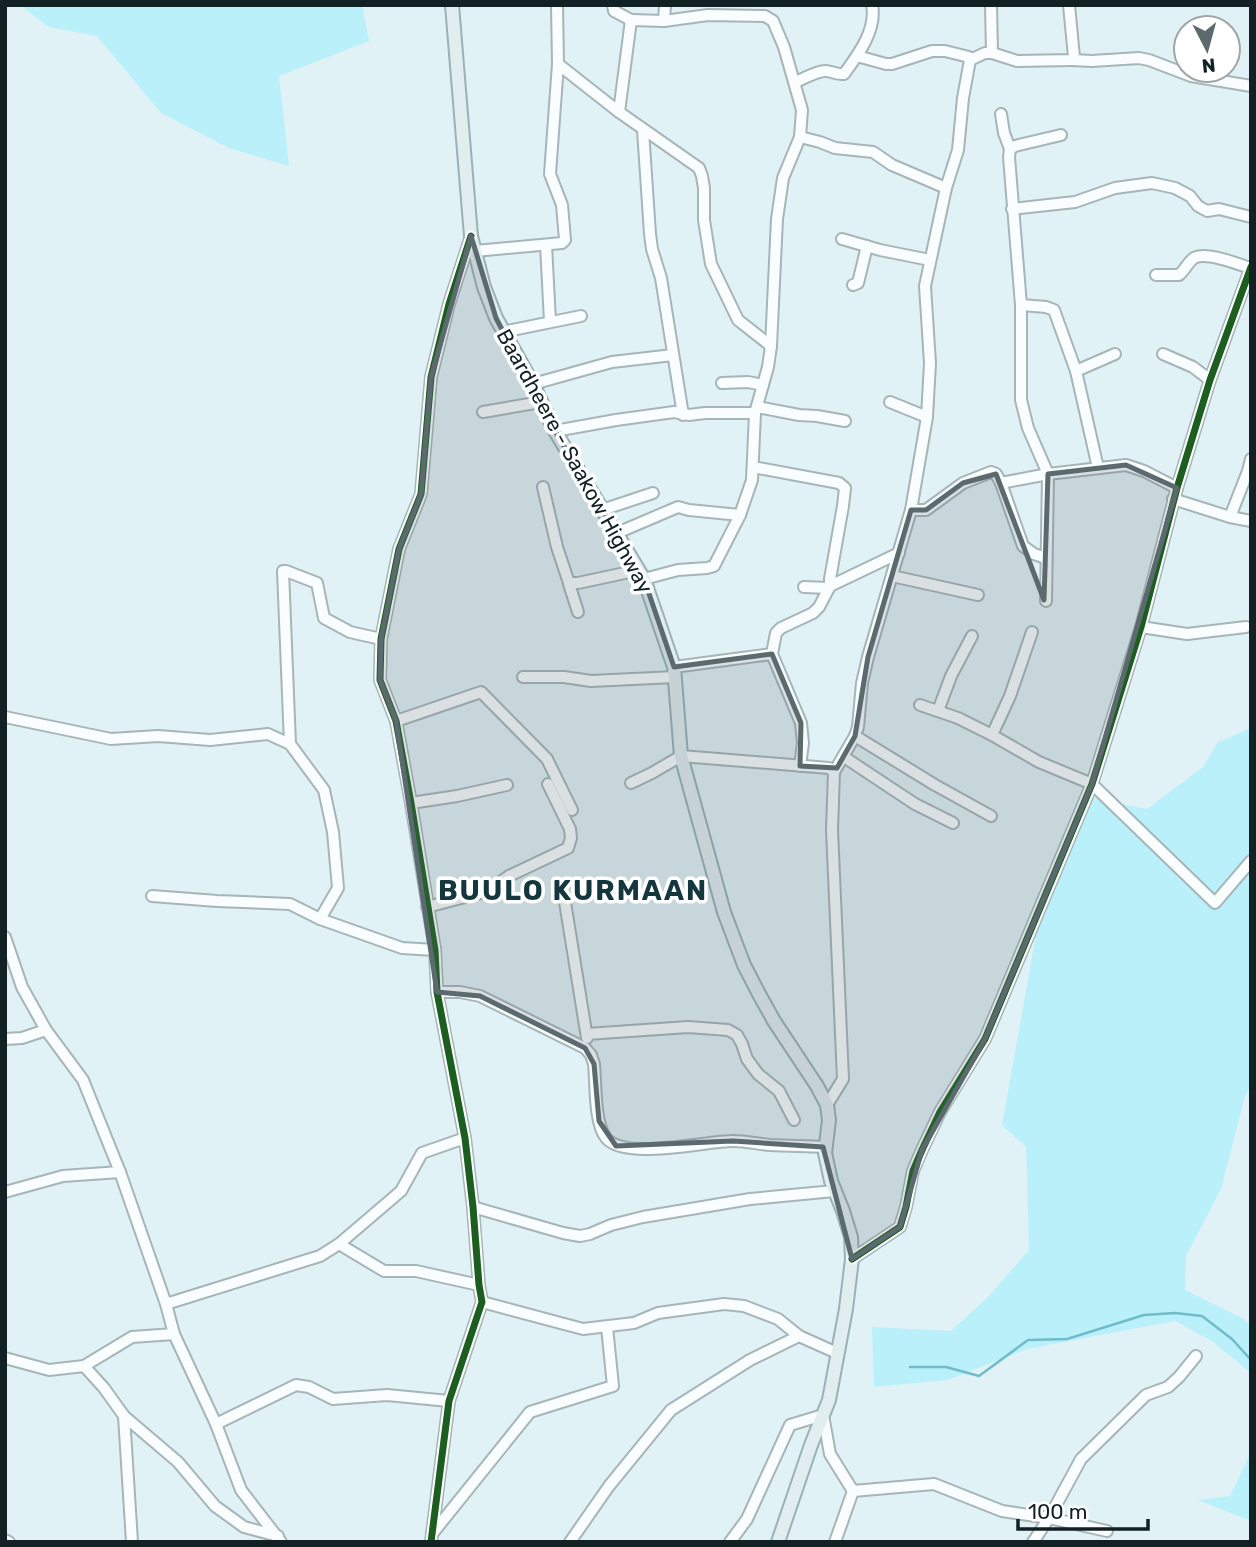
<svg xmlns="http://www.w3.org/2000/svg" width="1256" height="1547" viewBox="0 0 1256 1547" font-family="Rubik,sans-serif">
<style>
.green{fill:#baf0fa}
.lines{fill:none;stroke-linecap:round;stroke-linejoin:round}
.stream{stroke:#70bcca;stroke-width:2.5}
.minor-casing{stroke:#a6b5b8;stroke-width:14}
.major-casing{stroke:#98b2b6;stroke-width:16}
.minor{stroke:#fafdfe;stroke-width:10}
.major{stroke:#e1edef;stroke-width:12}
.cycleway-casing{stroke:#fff;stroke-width:11}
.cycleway{stroke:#1b5e20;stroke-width:7}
.marked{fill:#5a6a6e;fill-opacity:0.2;stroke:#5a6a6e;stroke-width:5;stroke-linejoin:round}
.labels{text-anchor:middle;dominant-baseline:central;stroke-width:7;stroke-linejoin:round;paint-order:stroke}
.street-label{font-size:21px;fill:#122124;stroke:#fff}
.district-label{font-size:28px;font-weight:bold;letter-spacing:2px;fill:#13373d;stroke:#fff}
</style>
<rect width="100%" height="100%" fill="#e1f2f6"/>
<g class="green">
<polygon points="20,5 362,5 369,41 279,76 289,166 229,148 161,113 97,36 49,27"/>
<polygon points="1249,729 1251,731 1251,1086 1245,1096 1221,1189 1186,1256 1185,1290 1244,1319 1251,1326 1251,1373 1212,1341 1175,1321 1027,1349 948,1380 874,1387 872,1327 951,1331 987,1298 1029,1250 1026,1147 1002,1125 1042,901 1093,798 1147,809 1203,767 1218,742"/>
<polygon points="1251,1452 1251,1521 1198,1500 1230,1496"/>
</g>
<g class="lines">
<polyline class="stream" points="910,1367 946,1367 979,1376 1028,1340 1067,1339 1144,1315 1175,1313 1202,1316 1232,1339 1251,1360"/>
<g class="minor-casing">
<g id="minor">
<polyline points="557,5 558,64"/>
<polyline points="613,5 614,11 631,20"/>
<polyline points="991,5 992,53"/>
<polyline points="664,21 665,5"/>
<polyline points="970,60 985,53 992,53 1017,61 1072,60 1074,57 1069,5"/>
<polyline points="1072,60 1092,61 1139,58 1149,60 1191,76 1251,86"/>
<path d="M795,82c9,-3 21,-11 30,-11 7,0 12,4 19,3 14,-19 33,-44 28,-69"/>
<polyline points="619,112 631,20 664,21 708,15 765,16 773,21 784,47 802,110 800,137 783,178 777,219 771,346 768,367 755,413 752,480 740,515 714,566 707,568 678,570 644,579"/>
<polyline points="1001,114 1004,133 1010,149"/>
<polyline points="643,130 650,234 652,249 661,278 683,415"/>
<polyline points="800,137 820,142 835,148 873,152 892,165 946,188"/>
<polyline points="1012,209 1075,202 1115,188 1152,183 1175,188 1190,196 1198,206 1207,211 1219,209 1251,217"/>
<polyline points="842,239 880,250 930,260"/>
<polyline points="546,245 550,321"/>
<polyline points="475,251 562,243 565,240 562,205 550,174 558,64 619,112 699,168 702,176 704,188 704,220 711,264 738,320 771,346"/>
<path d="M1156,275h23c6,-5 9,-13 15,-17 12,-7 44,6 56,10"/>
<polyline points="853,285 858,283 867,246"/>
<polyline points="1021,305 1046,307 1054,310 1076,371 1098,468"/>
<polyline points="503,332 581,316"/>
<polyline points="1163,354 1193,367 1210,380"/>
<polyline points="1076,371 1115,354"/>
<polyline points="722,383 748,382 763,385"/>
<polyline points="533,384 612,362 673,355"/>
<polyline points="890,402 927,417"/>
<polyline points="757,407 799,415 817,416 845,421"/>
<polyline points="483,412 541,402"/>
<polyline points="555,431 616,420 674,412 689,415 705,413 755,413"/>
<polyline points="753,467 839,483 845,488 843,506 830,579 830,586"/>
<polyline points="1001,483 1023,546 1034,554 1046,558"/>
<polyline points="543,487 557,547 569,583 578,583 639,570"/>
<polyline points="1173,499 1230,517 1251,521"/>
<polyline points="602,510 653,493"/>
<polyline points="911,510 926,510 963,483 991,472 996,474 1001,483 1048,474 1126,465 1144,471 1177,488"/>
<polyline points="1230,517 1248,471 1251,459"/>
<polyline points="617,533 678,507 689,510 740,515"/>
<polyline points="892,576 978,595"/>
<polyline points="569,584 578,612"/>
<polyline points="804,587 829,588"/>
<polyline points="1046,601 1048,474 1028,428 1021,400 1021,305 1009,157 1010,149 1015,146 1061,135"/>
<polyline points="1141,627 1187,634 1246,627"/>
<polyline points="674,667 772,654"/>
<polyline points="523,677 564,677 591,681 675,677"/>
<polyline points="920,705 958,718 992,735 1039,762 1092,784 1215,903 1251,861"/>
<polyline points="938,711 951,676 972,636"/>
<polyline points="5,717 111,739 158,736 210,740 268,734 290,744"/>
<polyline points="396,721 481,692 547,759 572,810"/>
<polyline points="992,735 1010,696 1032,632"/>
<polyline points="855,736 935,785 991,816"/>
<polyline points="844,757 915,804 953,823"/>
<polyline points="800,766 803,743 801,723 772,654 776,633 781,628 813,613 819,607 830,586 899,553"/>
<polyline points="834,772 855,736 858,727 862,683 868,657 911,510 927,417 930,363 925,286 946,188 958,150 963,98 970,60 969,57 945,51 932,51 892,64 886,64 857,56"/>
<polyline points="631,783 652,773 681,756 829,768 834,772 832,830 843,1079 827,1105"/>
<polyline points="411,803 457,796 507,785"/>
<polyline points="152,896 217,901 290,904 320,919 402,948 435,950"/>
<polyline points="564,896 587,1038"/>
<polyline points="427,907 488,891 509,876 568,848 571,838 570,829 548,784"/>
<polyline points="320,919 338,888 333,832 324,790 290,744 283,571 286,571 317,583 324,618 350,632 381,639"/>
<polyline points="5,937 22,987 46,1030 83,1080 120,1172 166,1304 174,1334 216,1424 241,1490 281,1542"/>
<path d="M437,992h23l20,4 105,52 6,7 3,9c2,19 0,59 12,74 19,23 99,3 127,3 12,0 25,3 37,4 18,1 37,1 55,2"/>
<polyline points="587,1034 688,1027 728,1030 737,1035 742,1044 747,1059 758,1074 779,1091 794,1120"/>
<polyline points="5,1039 22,1038 46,1030"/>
<polyline points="5,1192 63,1176 120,1172"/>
<polyline points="473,1207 563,1233 580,1236 590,1234 611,1225 643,1217 750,1199 834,1191"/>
<polyline points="339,1244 384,1271 416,1271 479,1285"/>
<polyline points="852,1259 900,1227 906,1207 913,1171 922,1150 940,1112 985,1039 1092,784 1141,627 1177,488 1210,380 1251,267"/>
<polyline points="482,1302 583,1329 634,1323 658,1313 724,1304 744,1306 778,1319 799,1336"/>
<polyline points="166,1304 320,1256 339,1244 401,1191 422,1153 465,1138"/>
<polyline points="5,1358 49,1370 84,1366 132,1337 174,1334"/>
<polyline points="84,1366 104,1388 124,1416 178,1462 215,1506 244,1527 278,1536"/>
<polyline points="124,1416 132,1542"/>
<polyline points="216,1424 296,1385 309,1387 333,1399 387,1395 449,1401"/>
<polyline points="853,1491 934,1484 1002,1511 1049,1518 1107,1531"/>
<polyline points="432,1534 530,1412 613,1386 607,1327"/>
<polyline points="5,1540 9,1542"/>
<polyline points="431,1542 449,1401 482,1302 479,1285 473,1207 465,1138 437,992 435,950 411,803 396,721 380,680 381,639 399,549 421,494 431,377 449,304 471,236"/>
<polyline points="570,1542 609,1486 671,1410 750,1360 799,1336 837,1353"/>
<polyline points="730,1542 747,1519 790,1425 823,1415 830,1454 853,1491 835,1542"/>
<polyline points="1033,1542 1049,1518 1081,1459 1146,1395 1168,1387 1179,1377 1196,1356"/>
</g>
</g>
<g class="major-casing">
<polyline id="major" points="452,5 471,236 484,287 496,318 533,384 555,431 644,579 674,667 681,756 724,912 744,965 759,994 774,1021 817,1086 827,1105 829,1120 825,1153 831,1181 843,1211 851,1237 852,1259 846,1309 829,1400 811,1445 778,1542"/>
</g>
<use href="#minor" class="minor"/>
<use href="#major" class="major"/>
<g class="cycleway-casing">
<g id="cycleway">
<polyline points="852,1259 900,1227 906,1207 913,1171 922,1150 940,1112 985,1039 1092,784 1141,627 1177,488 1210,380 1251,267"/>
<polyline points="431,1542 449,1401 482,1302 479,1285 473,1207 465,1138 437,992 435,950 411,803 396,721 380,680 381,639 399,549 421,494 431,377 449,304 471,236"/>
</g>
</g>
<use href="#cycleway" class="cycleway"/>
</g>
<path class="marked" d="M471,236l25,82 59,113 89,148 30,88 98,-13 29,69 -1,43 37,2 18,-32 13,-79 43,-147h15l37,-27 33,-9 48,126 4,-126 78,-9 51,23 -85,296 -107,255 -63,111 -22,77 -48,32 -29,-112 -90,-6 -117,5 -17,-25 -5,-57 -9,-16 -105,-52 -43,-4 -41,-271 -16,-41 1,-41 18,-90 22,-55 10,-117z"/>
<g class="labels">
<g class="street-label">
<text transform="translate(575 461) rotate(61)">Baardheere - Saakow Highway</text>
</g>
<g class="district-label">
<text x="573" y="890">BUULO KURMAAN</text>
</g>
</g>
<rect width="1256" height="1547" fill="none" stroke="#122124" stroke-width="14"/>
<g transform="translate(1207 49) rotate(174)"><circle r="33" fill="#ffffff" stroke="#a0a6a7" stroke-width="2"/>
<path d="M0-5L12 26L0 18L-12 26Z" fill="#5a6a6e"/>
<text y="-10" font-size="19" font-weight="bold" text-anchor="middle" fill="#122124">N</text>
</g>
<path d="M1018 1519v10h130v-10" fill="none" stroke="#122124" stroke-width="3.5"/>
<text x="1028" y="1519" font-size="21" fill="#122124" stroke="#ffffff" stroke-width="5" paint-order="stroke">100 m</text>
</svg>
